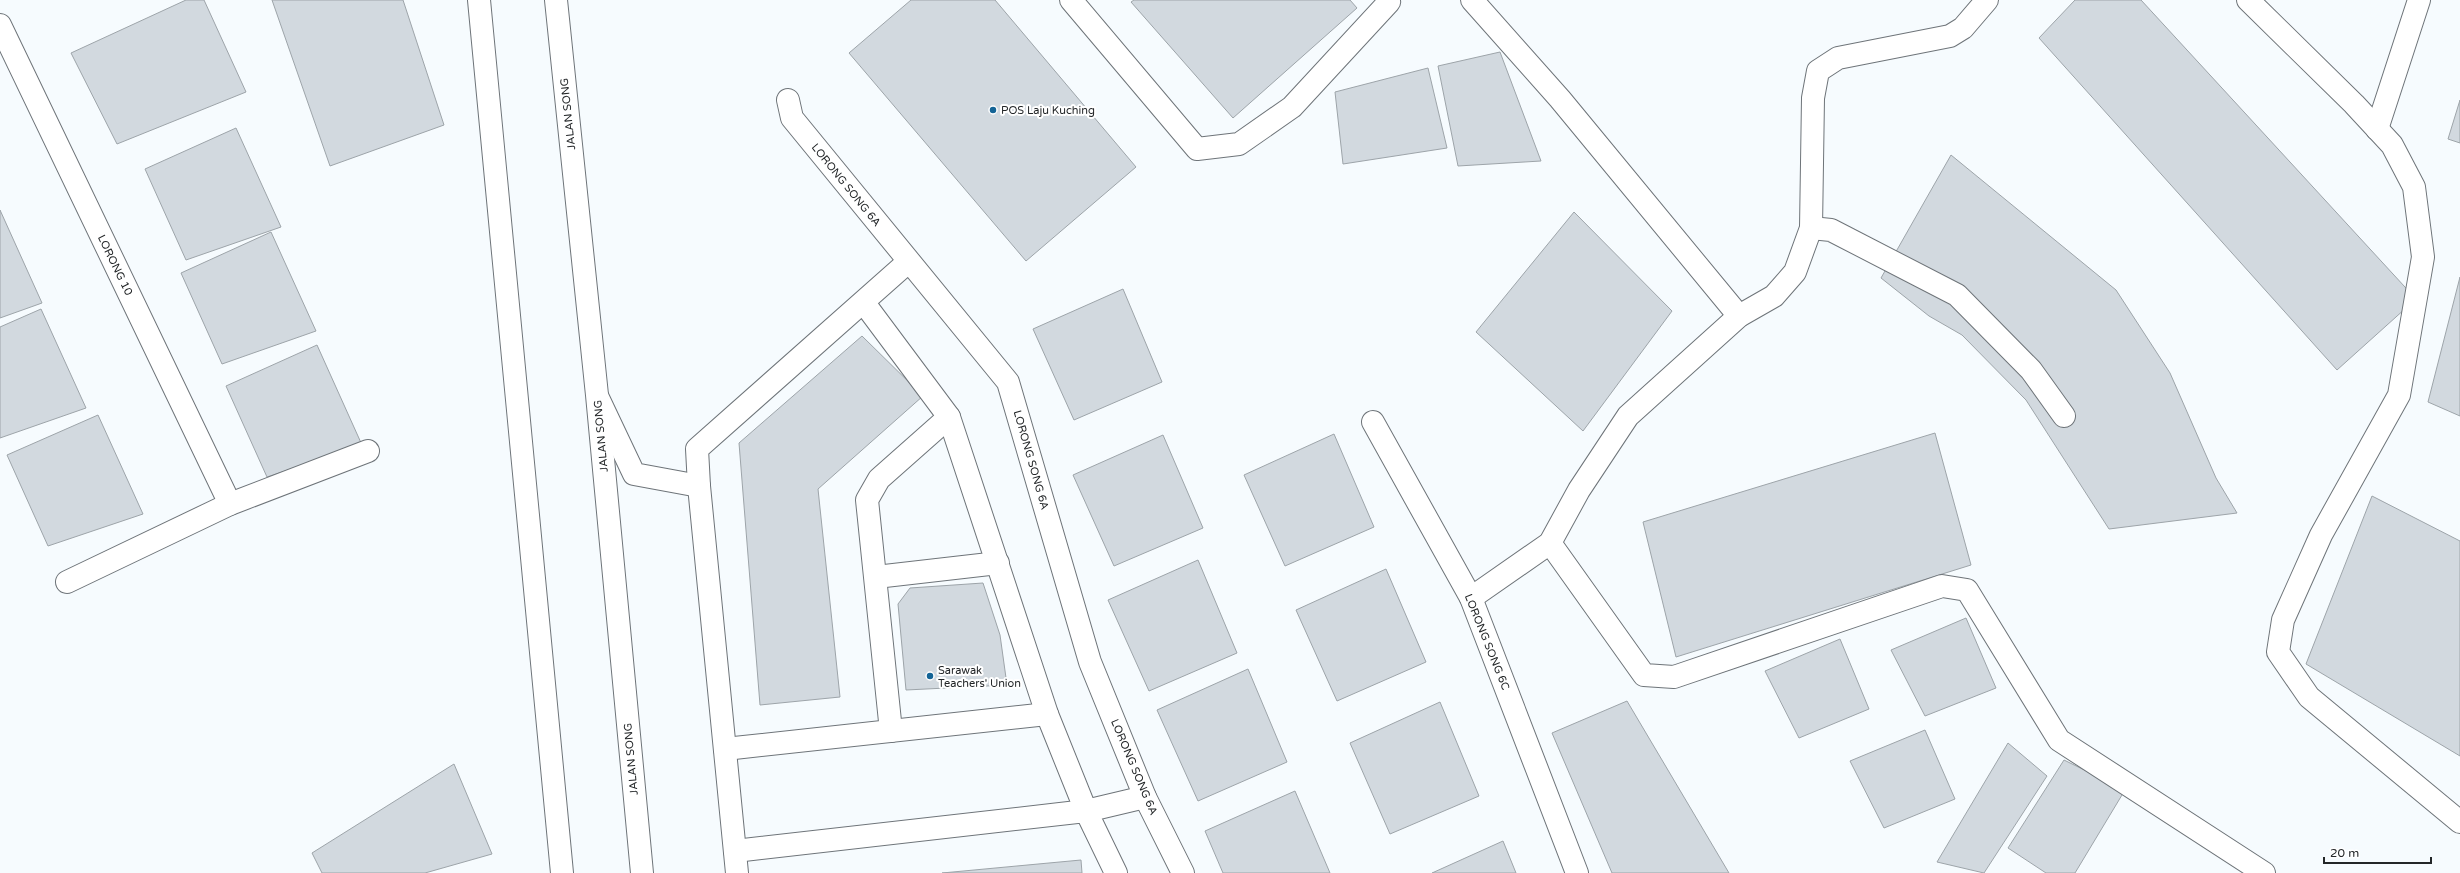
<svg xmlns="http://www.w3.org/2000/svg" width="2460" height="873" viewBox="0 0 2460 873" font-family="'Varela Round',sans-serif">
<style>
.building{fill:#d2d9df;stroke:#9da4a9}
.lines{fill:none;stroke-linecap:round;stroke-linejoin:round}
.minor-casing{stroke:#6e7479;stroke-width:24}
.major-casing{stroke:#6e7479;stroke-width:24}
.minor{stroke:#fff;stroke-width:22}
.major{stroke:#fff;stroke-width:22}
.poi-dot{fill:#146496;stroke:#fff;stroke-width:1.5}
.labels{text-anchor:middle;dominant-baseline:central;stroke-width:4;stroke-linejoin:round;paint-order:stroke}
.poi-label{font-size:11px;fill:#232628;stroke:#fff;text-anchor:start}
.street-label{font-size:11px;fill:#232628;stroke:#fff}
</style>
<rect width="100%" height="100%" fill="#f6fbfe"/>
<g class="building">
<polygon points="186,0 204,0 246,92 117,144 71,53"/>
<polygon points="272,0 403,0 444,125 330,166"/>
<polygon points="911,0 995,0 1136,167 1026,261 849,53"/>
<polygon points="1134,0 1350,0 1357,8 1233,118 1131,2"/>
<polygon points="2075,0 2141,0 2416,299 2337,370 2039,38"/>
<polygon points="1500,52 1541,161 1458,166 1438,66"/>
<polygon points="1428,68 1447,148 1343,164 1335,92"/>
<polygon points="2460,100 2460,143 2448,139"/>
<polygon points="236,128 281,227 186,260 145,169"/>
<polygon points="1951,155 2116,290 2170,373 2216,478 2237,513 2109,529 2026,400 1962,335 1929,316 1881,278"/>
<polygon points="0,210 42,303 0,318"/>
<polygon points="1574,212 1672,311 1583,431 1476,332"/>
<polygon points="271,232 316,331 222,364 181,273"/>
<polygon points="2460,277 2460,416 2428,402"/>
<polygon points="1123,289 1162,382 1074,420 1033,329"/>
<polygon points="41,309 86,408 0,438 0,327"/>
<polygon points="862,336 923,396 818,489 840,697 760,705 739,443"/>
<polygon points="317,345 362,445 267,477 226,386"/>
<polygon points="98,415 143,514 48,546 7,455"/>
<polygon points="1935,433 1971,565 1676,657 1643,522"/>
<polygon points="1334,434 1374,527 1285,566 1244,475"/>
<polygon points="1163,435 1203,528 1114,566 1073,475"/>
<polygon points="2372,496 2460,541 2460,756 2306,664"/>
<polygon points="1198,560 1237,653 1149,691 1108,600"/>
<polygon points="1386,569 1426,662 1337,701 1296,610"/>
<polygon points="983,583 1000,635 1007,685 906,690 898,604 910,588"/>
<polygon points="1966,618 1996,688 1925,716 1891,650"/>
<polygon points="1840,639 1869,709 1799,738 1765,671"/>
<polygon points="1248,669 1287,762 1198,801 1157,710"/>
<polygon points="1627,701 1729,873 1612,873 1552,733"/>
<polygon points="1440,702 1479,796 1390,834 1350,743"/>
<polygon points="1925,730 1955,799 1884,828 1850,761"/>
<polygon points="2008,743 2047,776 1984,873 1937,862"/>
<polygon points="2064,760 2125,790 2075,873 2046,873 2008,848"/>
<polygon points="454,764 492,854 425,873 322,873 312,853"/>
<polygon points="1295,791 1330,873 1223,873 1205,831"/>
<polygon points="1503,841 1516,873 1432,873"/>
<polygon points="1081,860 1082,873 942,873"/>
</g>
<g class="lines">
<g class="minor-casing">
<g id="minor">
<polyline points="1071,0 1197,149 1239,144 1292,107 1389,2 1388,0"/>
<polyline points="1472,0 1560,99 1739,316"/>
<polyline points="2248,0 2354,104 2392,145 2414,187 2423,257 2399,395 2321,535 2283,620 2278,652 2309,697 2460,822"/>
<polyline points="0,25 230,504"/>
<polyline points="788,100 792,118 1008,382 1090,662 1145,797 1183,873"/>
<polyline points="2377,129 2419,0"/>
<polyline points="1811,228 1831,230 1957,295 2031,370 2064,416"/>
<polyline points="598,398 634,474 699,486"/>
<polyline points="1373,422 1471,598 1577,873"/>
<polyline points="1550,543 1644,675 1674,677 1942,586 1967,590 2059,740 2264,873"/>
<polyline points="876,577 998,563"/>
<polyline points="67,582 230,504 368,451"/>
<polyline points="1471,598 1550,543 1579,490 1628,416 1739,316 1774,296 1795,272 1811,228 1813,98 1818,71 1838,58 1950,36 1963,28 1987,0"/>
<polyline points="1047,714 1086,811 1145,797"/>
<polyline points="891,731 867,500 879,479 949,417"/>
<polyline points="725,749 1047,714 949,417 864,303"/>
<polyline points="735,851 1086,811 1116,873"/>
<polyline points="737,873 699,486 697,449 908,262"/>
</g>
</g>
<g class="major-casing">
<g id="major">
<polyline points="479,0 562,873"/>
<polyline points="556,0 597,395 642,873"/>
</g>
</g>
<use href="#minor" class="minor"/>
<use href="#major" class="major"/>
</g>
<g class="poi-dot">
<circle cx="993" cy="110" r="4"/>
<circle cx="930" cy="676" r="4"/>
</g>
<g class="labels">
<g class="poi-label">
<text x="1001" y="110">POS Laju Kuching</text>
<text x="938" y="670">Sarawak<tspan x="938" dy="13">Teachers' Union</tspan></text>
</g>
<g class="street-label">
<text transform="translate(568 114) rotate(-96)">JALAN SONG</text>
<text transform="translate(846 185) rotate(51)">LORONG SONG 6A</text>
<text transform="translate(115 265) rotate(64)">LORONG 10</text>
<text transform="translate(601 436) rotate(-95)">JALAN SONG</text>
<text transform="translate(1031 460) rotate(74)">LORONG SONG 6A</text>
<text transform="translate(1487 642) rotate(68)">LORONG SONG 6C</text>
<text transform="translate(631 759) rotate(-95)">JALAN SONG</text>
<text transform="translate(1134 767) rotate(67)">LORONG SONG 6A</text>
</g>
</g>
<path d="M2324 857v6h107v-6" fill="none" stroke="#232628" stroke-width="2"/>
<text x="2330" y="857" font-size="12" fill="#232628" stroke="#ffffff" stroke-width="3" paint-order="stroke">20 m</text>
</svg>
